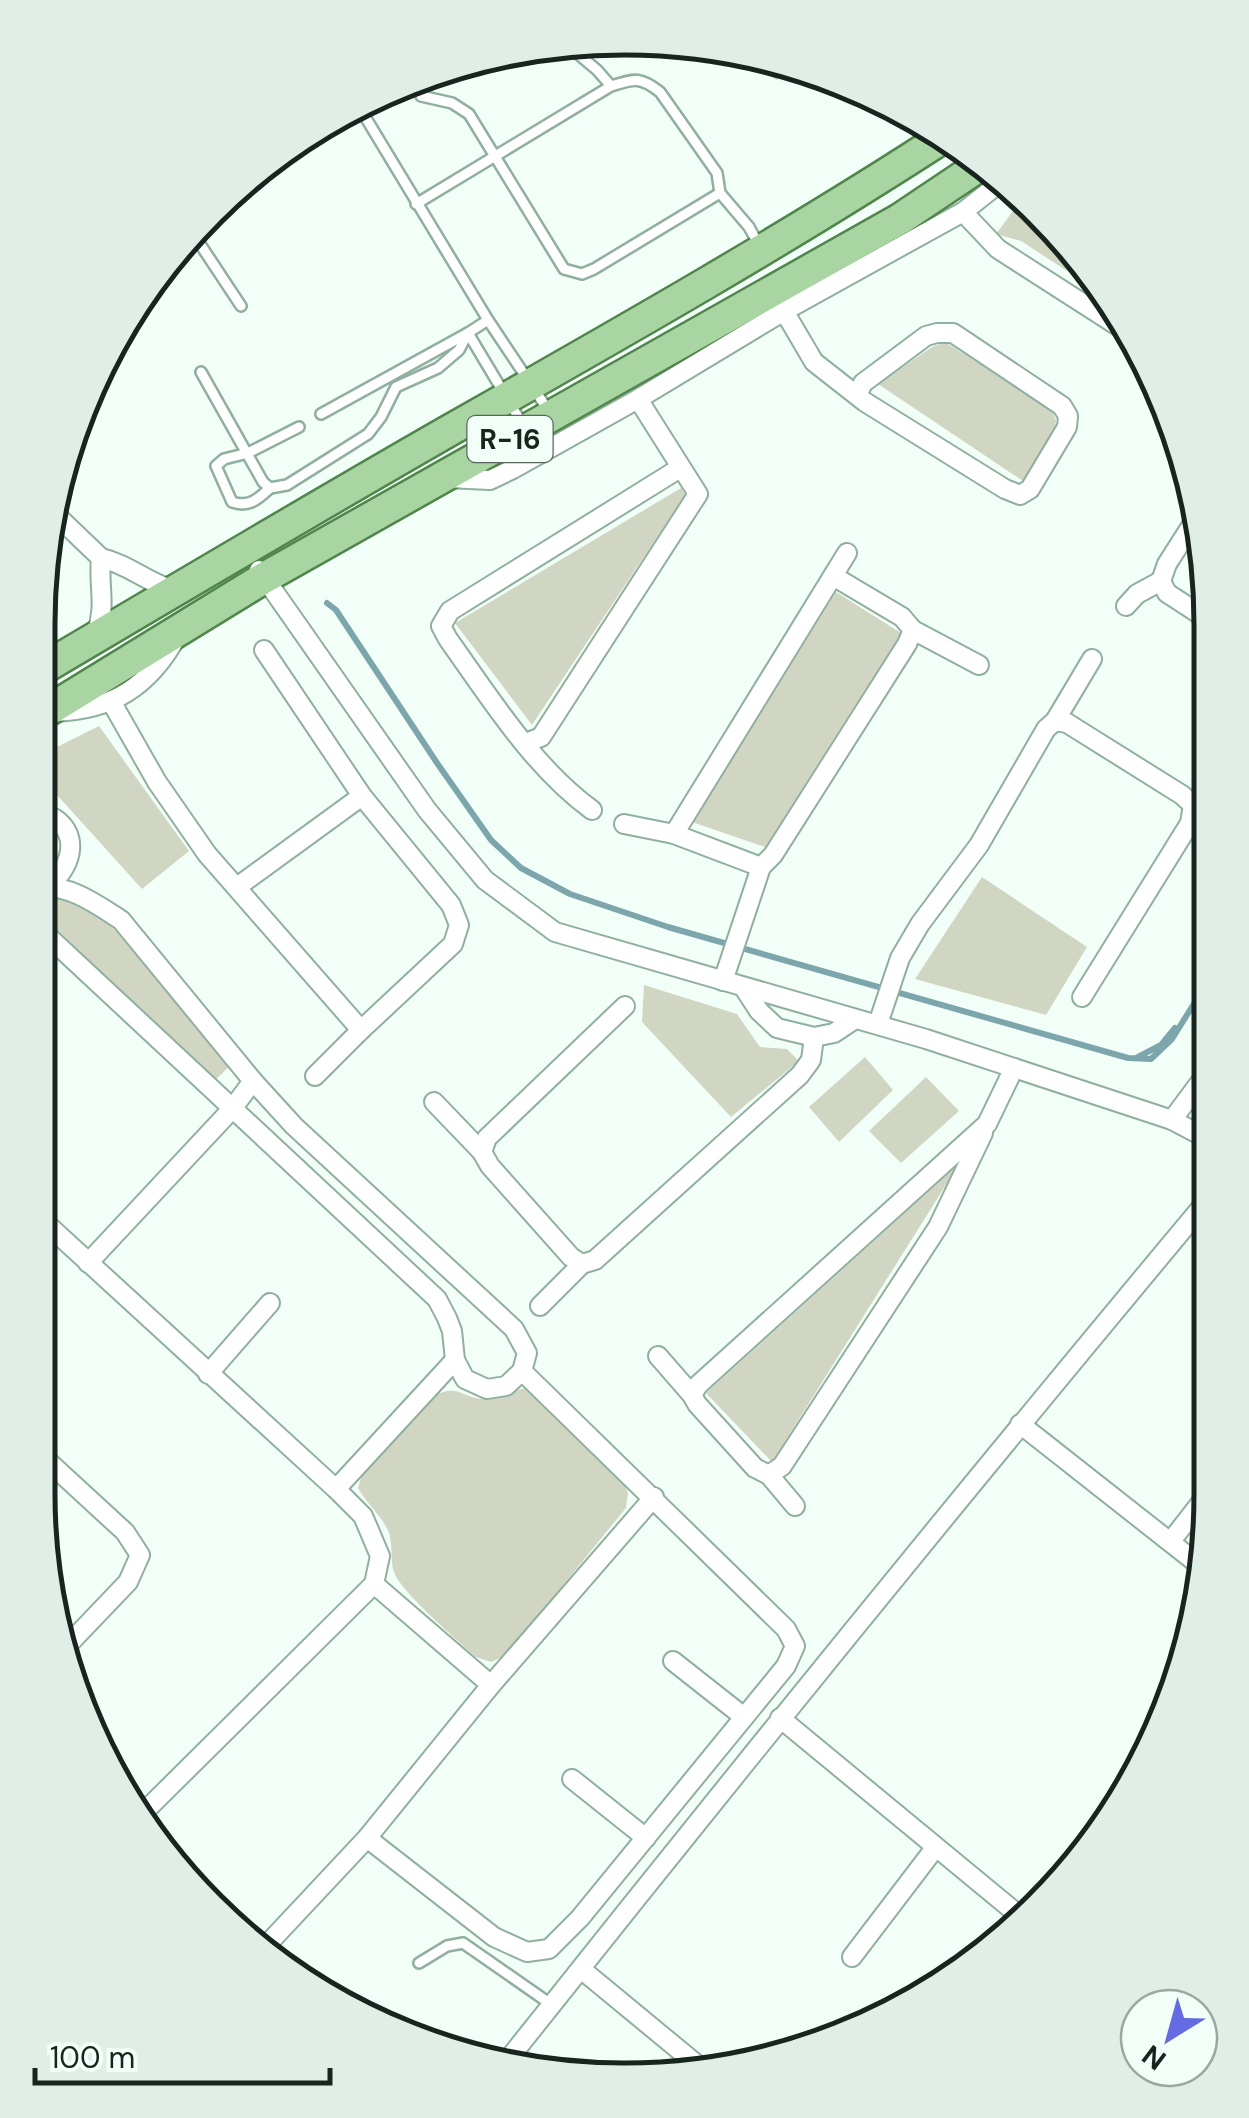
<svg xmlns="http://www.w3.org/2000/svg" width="1249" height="2118" viewBox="0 0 1249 2118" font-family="'DM Sans',sans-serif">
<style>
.green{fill:#d1d6c3}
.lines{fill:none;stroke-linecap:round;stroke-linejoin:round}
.stream{stroke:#7ca5ac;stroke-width:6}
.service-casing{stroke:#90af9f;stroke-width:14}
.minor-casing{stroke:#90af9f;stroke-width:22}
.primary-casing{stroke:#50854b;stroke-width:35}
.service{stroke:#fff;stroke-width:9}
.minor{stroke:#fff;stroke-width:18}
.primary{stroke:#a8d5a1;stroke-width:30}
.labels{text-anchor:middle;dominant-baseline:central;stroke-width:8;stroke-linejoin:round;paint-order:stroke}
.shield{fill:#f2fff8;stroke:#59665f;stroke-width:2.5}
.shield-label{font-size:28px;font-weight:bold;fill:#18241e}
.rim{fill:none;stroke:#18241e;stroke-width:5}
</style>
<rect width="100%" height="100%" fill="#f2fff8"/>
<g class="green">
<polygon points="743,50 784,67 777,80 738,60"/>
<polygon points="804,76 911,120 907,130 802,80"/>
<polygon points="1013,211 1067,239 1110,299 1021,241 996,234"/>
<polygon points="945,342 1051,409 1056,420 1055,428 1023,481 878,384 932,347"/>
<polygon points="681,488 685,495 532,725 455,623"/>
<polygon points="836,592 901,633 765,847 692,822"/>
<polygon points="99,726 189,851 142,889 39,775 39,756"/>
<polygon points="982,877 1087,947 1046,1015 915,979"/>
<polygon points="48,896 84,905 106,920 231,1065 214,1081 43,916"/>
<polygon points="644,985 737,1014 760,1047 787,1049 799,1061 731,1117 642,1022"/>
<polygon points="865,1057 893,1090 839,1142 809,1107"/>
<polygon points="926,1077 959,1111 901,1163 869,1131"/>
<polygon points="959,1164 772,1462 706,1393"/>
<path d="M526,1388l13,6 83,83 6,16 -2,15 -120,147 -15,7 -15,-5c-18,-16 -76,-66 -82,-85 -4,-11 -1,-25 -5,-39 -6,-16 -23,-30 -31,-45l5,-17 71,-75c24,-14 30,4 53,3 14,0 25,-9 39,-11z"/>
</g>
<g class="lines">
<g class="stream">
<polyline points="327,603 336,610 437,763 491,840 521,868 570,894 668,927 1128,1058 1151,1059 1172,1039 1210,978"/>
<polyline points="1138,1057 1161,1045 1175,1028"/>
</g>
<g class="service-casing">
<g id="service">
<polyline points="572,49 597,70 611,86"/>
<polyline points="421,96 452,103 469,114 564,269 582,274 594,269 720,193"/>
<polyline points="361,110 488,320 550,413"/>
<path d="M416,204l195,-118c23,-7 29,-10 49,6l57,81 3,20 29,34 11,20"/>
<polyline points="196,238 241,306"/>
<polyline points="468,333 523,425"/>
<polyline points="201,372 263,482 270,488 287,485 368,434 381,417 396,387 438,368 459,350 468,333"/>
<polyline points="321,414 468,333 488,320"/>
<path d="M270,488c-12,11 -21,20 -38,14l-16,-36 8,-7 24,-6 51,-26"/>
<polyline points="419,1963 447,1946 463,1943 552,2005"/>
</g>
</g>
<g class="minor-casing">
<g id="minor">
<polyline points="963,212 998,249 1135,337"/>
<polyline points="784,311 814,362 865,402 1005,489 1020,495 1030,489 1067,427 1068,416 1062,406 953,333 937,333 926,336 863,383 857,395"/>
<polyline points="447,478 490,480 513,469 638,399 784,311 963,212 1002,181"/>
<polyline points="53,512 101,558"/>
<polyline points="1197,517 1167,564 1161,581 1167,593 1210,621"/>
<polyline points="259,570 427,810 485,880 555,932 926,1039 1172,1120 1210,1140"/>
<polyline points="833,576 902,617 913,630 979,665"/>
<polyline points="1126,606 1137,594 1161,581"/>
<path d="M96,635c11,-31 2,-47 5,-77 27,6 45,24 72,32"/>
<polyline points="264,650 362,796 451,905 459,925 453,944 361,1030 315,1076"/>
<polyline points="112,703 157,782 207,854 361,1030"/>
<path d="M54,712c58,-2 95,-25 123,-76"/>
<polyline points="1055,721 1067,723 1182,795 1193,805"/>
<polyline points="526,743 541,737 698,494 638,399"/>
<path d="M592,810c-59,-43 -102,-112 -144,-171l-7,-13 9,-15 230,-143"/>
<path d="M38,812c2,1 15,5 16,6 28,18 16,53 -7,68"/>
<polyline points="624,824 674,834 761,867"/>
<polyline points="674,834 847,553"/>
<path d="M38,887c31,-3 58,17 83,33l132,161 41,45 220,203 13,24 -5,18 264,258 9,17 -9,20 -206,252 -31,31 -22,3 -33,-15 -127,-99"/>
<polyline points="237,887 362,796"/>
<polyline points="38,927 437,1299 447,1318 452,1331 455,1360 465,1379 487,1389 506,1386 522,1371"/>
<polyline points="723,981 761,867 773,855 907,644 913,630"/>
<polyline points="744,988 759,1011 777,1028 814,1037 834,1033 855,1019"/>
<polyline points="1082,997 1190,823 1193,805 1210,789"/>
<polyline points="878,1024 900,958 920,924 979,845 1046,729 1055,721 1092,659"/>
<polyline points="434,1102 482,1152 490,1166 571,1257 582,1264"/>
<polyline points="1172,1120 1210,1069"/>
<polyline points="482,1152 487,1138 625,1006"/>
<polyline points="38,1216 336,1489 363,1516 380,1556 374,1584 491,1685"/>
<polyline points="88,1263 232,1109 253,1081"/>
<polyline points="540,1306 582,1264 595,1260 800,1075 811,1060 814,1037"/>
<polyline points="658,1356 692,1395 697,1404 755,1468 769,1475 795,1506"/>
<polyline points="208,1374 270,1303"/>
<polyline points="692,1395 698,1385 987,1124 1014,1068"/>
<polyline points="1020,1424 1203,1568"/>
<polyline points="38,1452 125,1532 140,1555 128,1582 63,1650"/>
<polyline points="769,1475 782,1466 938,1227 983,1133"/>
<polyline points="336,1489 455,1360"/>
<polyline points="1171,1541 1210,1491"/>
<polyline points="673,1661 744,1717"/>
<polyline points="780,1718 1015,1912 1024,1914"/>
<polyline points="572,1779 646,1838"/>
<polyline points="140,1816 374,1584"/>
<polyline points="263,1949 367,1838 491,1685 654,1497"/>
<polyline points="852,1957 935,1848"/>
<polyline points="581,1969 701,2068"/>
<path d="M507,2061c231,-291 465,-579 703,-864"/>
</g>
</g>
<g class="primary-casing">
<g id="primary">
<path d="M39,671c135,-80 270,-160 406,-238 169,-96 339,-192 502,-298"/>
<polyline points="39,716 264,578 900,219 982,164"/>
</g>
</g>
<use href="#service" class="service"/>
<use href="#minor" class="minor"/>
<use href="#primary" class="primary"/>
</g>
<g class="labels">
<rect class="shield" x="467.5" y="416" width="85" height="46" rx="8"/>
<g class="shield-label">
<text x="510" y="439">R-16</text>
</g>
</g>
<path d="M0 0H1249V2118H0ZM624 55H625A569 569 0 0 1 1194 624V1494A569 569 0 0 1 625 2063H624A569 569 0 0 1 55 1494V624A569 569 0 0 1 624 55Z" fill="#e1ede7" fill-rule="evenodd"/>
<path class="rim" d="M624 55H625A569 569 0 0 1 1194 624V1494A569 569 0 0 1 625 2063H624A569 569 0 0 1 55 1494V624A569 569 0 0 1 624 55Z"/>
<g transform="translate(1169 2038) rotate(217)"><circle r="48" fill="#f2fff8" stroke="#9ba7a1" stroke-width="2.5"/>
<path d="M0-8L18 38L0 25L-18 38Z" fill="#646be3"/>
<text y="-15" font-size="28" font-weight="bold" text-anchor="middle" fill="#18241e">N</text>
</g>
<path d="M35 2068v15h295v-15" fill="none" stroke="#18241e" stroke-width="5"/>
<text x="50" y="2068" font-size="30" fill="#18241e" stroke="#f2fff8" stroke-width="8" paint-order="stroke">100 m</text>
</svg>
